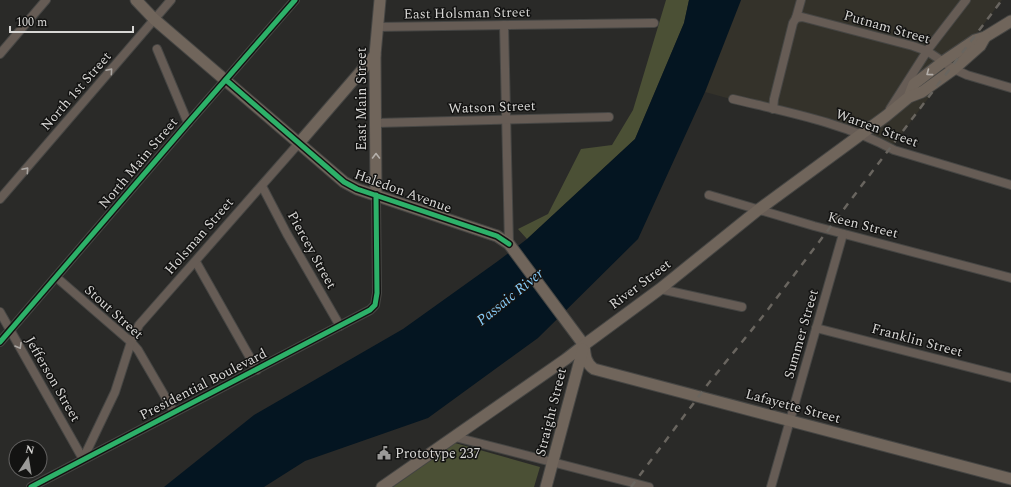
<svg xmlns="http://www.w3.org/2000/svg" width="1011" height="487" viewBox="0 0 1011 487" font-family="Spectral,serif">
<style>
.built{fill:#34322a}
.green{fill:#4b5035}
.water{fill:#041521}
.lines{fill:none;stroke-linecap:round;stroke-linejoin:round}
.minor-casing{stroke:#464644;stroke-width:10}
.major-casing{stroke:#464644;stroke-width:13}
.minor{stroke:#665c55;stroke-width:8}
.major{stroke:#70655b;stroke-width:11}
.rail{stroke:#69655f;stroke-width:2.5;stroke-dasharray:7 7;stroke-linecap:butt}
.cycleway-casing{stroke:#131312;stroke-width:8}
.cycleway{stroke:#2db169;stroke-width:5}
.oneway{stroke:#aaa6a2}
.oneway2{stroke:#b4afaa}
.labels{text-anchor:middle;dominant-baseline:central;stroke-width:3;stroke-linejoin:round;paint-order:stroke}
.street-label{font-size:14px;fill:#d8d7d5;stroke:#131312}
.poi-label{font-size:14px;fill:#d8d7d5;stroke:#131312;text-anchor:start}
.water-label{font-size:15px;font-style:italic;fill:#88cdfa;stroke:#131312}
</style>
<rect width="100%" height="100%" fill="#2a2a28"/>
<polygon class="built" points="741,0 1002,0 894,144 705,92"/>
<g class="green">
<polygon points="666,0 689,0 684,23 635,139 527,239 518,229 548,214 581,149 612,145 633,110"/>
<polygon points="455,443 540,467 534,487 393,487"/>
</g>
<polygon class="water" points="689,0 741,0 705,92 638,239 538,338 428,418 305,461 264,487 164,487 254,415 403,329 498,261 527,239 635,139 684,23"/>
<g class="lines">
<g class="minor-casing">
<g id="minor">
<polyline points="796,18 802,17 913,46 927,51 954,69 967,75 1011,88"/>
<polyline points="504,25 509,244"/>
<polyline points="377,27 654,23"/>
<polyline points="157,49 188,123"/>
<polyline points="0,54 46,0"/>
<path d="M733,99c54,13 112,24 161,51l117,35"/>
<polyline points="773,109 774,99 793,23 796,18 801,0"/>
<polyline points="890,109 929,48 966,0"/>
<polyline points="376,123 609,117"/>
<polyline points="262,186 287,234 340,326"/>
<polyline points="709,195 814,226 1011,278"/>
<polyline points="0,199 171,0"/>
<polyline points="196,262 257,370"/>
<polyline points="56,277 131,342 138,350 174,412"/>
<polyline points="660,289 742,307"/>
<polyline points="0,312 83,459"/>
<polyline points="816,328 1011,378"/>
<polyline points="0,342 188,123 295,0"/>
<polyline points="455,437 649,487"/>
<polyline points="83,459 115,392 131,342 139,325 299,143"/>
<polyline points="31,487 370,310 375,305 377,293 376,195"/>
<polyline points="771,487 843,234"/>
</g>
</g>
<g class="major-casing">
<g id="major">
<path d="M136,0l18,19 190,163 13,7 140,47 12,8 75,101c1,9 1,18 10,24l417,110"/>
<polyline points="909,97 914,84 944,61 975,40 985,37 1011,21"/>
<polyline points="299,143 375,55"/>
<polyline points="376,195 375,55 380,0"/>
<polyline points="382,487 566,359 584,345 660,289 758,210 886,116 909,97 922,92 954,69 980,46 985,37"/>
<polyline points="546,487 583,349"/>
</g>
</g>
<use href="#minor" class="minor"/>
<use href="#major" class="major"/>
<polyline class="rail" points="631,487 708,384 763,316 1002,0"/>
<g class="cycleway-casing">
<g id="cycleway">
<polyline points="226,80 344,182 357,189 497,236 509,244"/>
<polyline points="0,342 188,123 295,0"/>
<polyline points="31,487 370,310 375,305 377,293 376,195"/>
</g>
</g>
<use href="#cycleway" class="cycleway"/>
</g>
<defs><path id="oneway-chevron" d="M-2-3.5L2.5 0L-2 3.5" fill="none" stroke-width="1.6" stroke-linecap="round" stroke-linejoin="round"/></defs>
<g class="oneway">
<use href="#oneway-chevron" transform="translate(110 71) rotate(-49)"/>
<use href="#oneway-chevron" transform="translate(26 170) rotate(-49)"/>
<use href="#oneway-chevron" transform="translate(19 346) rotate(60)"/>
</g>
<g class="oneway2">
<use href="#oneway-chevron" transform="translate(929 73) rotate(143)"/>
<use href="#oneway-chevron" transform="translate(376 156) rotate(-90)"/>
</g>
<defs>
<g id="civic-bare" transform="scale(1.08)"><path d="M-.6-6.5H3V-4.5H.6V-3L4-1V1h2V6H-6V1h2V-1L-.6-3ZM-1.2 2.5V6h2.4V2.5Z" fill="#9b9a98" stroke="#131312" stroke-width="2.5" paint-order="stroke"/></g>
</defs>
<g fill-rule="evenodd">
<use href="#civic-bare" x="384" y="453"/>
</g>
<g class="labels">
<g class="street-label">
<text transform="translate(467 13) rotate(-1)">East Holsman Street</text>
<text transform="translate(887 27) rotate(16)">Putnam Street</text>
<text transform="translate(76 91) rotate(-49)">North 1st Street</text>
<text transform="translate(361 99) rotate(-90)">East Main Street</text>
<text transform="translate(492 107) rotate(-2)">Watson Street</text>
<text transform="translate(877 128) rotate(20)">Warren Street</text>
<text transform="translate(138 163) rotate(-50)">North Main Street</text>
<text transform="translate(403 191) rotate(20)">Haledon Avenue</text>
<text transform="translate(863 225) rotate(14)">Keen Street</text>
<text transform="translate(199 236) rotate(-49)">Holsman Street</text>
<text transform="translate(312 250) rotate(61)">Piercey Street</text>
<text transform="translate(640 284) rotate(-37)">River Street</text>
<text transform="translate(114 312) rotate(42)">Stout Street</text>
<text transform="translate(801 334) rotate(-74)">Summer Street</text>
<text transform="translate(917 340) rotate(15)">Franklin Street</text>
<text transform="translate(53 379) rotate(60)">Jefferson Street</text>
<text transform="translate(203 384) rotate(-27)">Presidential Boulevard</text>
<text transform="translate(793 406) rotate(15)">Lafayette Street</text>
<text transform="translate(551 412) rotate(-76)">Straight Street</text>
</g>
<g class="poi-label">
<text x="395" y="453">Prototype 237</text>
</g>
<g class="water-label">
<text transform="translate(510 297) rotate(-39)">Passaic River</text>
</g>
</g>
<g transform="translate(28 459) rotate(12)"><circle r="19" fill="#131312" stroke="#626160"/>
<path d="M0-3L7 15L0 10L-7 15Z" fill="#9b9a98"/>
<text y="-6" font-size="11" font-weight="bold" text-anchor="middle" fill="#d8d7d5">N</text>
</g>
<path d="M10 26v6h123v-6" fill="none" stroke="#d8d7d5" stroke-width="2"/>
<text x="16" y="26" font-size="12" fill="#d8d7d5" stroke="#131312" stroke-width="3" paint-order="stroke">100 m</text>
</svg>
